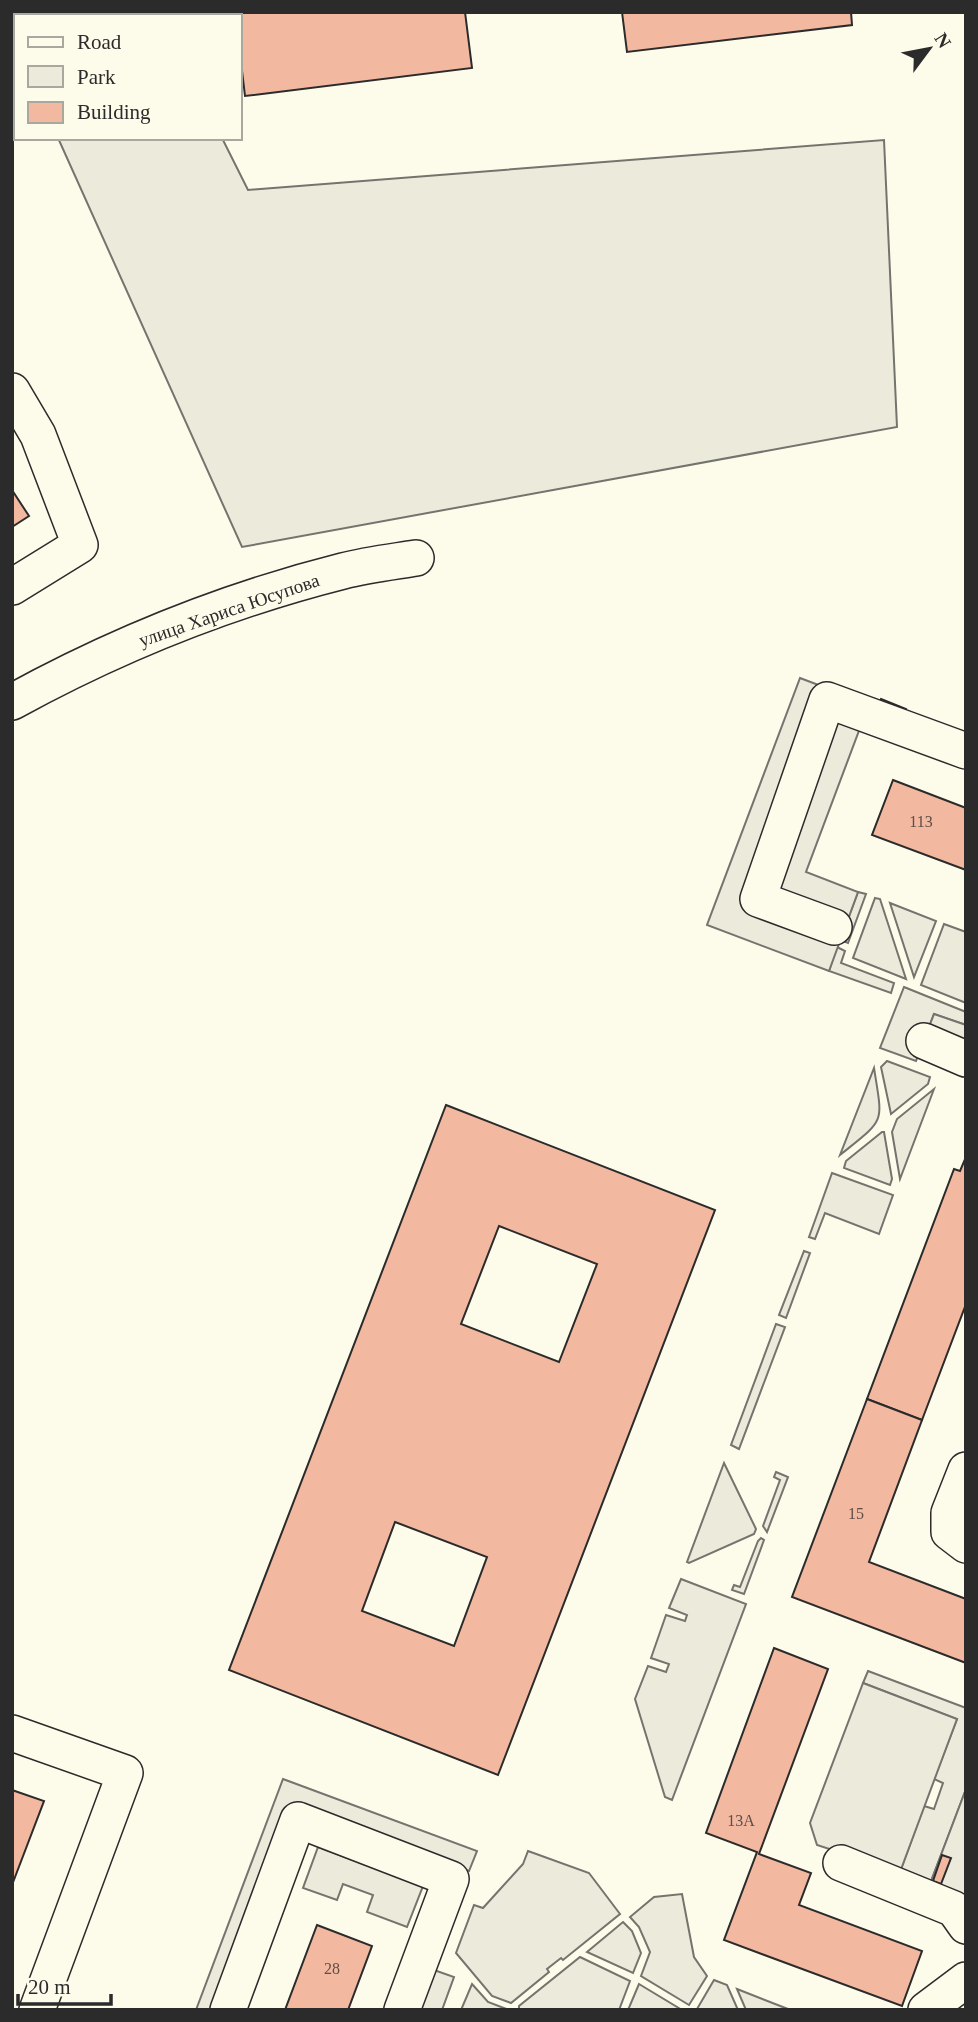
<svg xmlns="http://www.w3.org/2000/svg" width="978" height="2022" viewBox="0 0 978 2022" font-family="Georgia,serif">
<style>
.green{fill:#ecebdb;stroke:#74746e;stroke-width:2}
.parking{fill:#eceadb;stroke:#74746e;stroke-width:2}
.building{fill:#f2b8a0;stroke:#2b2b2b;stroke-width:2;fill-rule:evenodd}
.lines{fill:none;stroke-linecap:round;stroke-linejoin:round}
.minor-casing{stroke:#2b2b2b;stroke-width:38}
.minor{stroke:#fdfbea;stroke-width:35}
.labels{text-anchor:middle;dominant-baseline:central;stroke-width:5;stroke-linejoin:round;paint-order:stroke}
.number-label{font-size:16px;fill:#5d4e48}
.street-label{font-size:19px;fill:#2b2b2b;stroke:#fdfbea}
</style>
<rect width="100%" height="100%" fill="#fdfbea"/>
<g class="green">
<polygon points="12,12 159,12 161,16 16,16 16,45 12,37"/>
<polygon points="58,138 222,138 248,190 884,140 897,427 242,547"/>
<polygon points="858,892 866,894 848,943 840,940"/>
<polygon points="875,898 880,899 906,979 853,958"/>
<polygon points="890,903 936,921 914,977"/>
<polygon points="944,924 966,932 966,1003 921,985"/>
<polygon points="837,947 845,951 841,963 894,983 891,993 829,971"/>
<polygon points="904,987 966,1012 966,1025 934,1014 916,1061 880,1048"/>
<polygon points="887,1061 930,1077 928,1084 891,1114 881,1067"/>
<path d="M874,1068c9,57 12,50 -34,87z"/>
<polygon points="934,1089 900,1179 892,1132 897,1119"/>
<polygon points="882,1132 884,1132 892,1179 890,1185 844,1168 846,1161"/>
<polygon points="832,1173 893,1195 879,1234 825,1213 815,1239 809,1237"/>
<polygon points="804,1251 810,1253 786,1318 779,1315"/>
<polygon points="776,1324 785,1327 739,1449 731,1445"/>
<polygon points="724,1463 756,1529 754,1534 689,1563 687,1562"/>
<polygon points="776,1472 788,1477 767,1532 763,1526 780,1480 774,1477"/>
<polygon points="761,1538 764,1540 744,1594 732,1590 734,1585 740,1587 758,1541"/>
<polygon points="681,1579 746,1604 672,1800 665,1797 635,1699 648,1666 666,1672 669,1664 651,1658 666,1615 685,1621 687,1615 669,1608"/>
<polygon points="868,1671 966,1708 966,1789 930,1884 900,1872 924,1806 934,1809 943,1783 934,1779 957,1719 863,1683"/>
<polygon points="318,1847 423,1886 407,1927 367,1912 373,1895 343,1884 337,1900 303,1888"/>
<polygon points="528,1851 589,1873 620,1914 563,1960 561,1958 547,1969 549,1972 511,2003 492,1996 456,1953 474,1905 483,1908 523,1864"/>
<polygon points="682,1894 694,1957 707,1976 689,2005 641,1976 650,1952 639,1927 630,1917 654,1897"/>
<polygon points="623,1922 632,1931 641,1953 633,1973 587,1952"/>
<polygon points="580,1957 630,1981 619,2010 519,2010 519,2006"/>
<polygon points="714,1980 727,1985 738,2010 697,2009"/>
<polygon points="472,1984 488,2002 509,2010 461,2010"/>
<polygon points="639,1984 682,2010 628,2010"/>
<polygon points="737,1989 788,2009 788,2010 746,2010"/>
</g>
<g class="parking">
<polygon points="800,678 869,704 806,872 858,892 829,971 707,925"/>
<polygon points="934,1014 966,1025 966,1047 927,1032"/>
<polygon points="863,1683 957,1719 900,1872 817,1845 810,1823"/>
<polygon points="283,1779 477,1851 469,1871 298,1807 221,2010 196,2010"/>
<polygon points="966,1789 966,1898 930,1884"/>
<polygon points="434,1970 454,1977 442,2010 419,2010"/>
</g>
<g class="building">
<polygon points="235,12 465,12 472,68 245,96 240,54 240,16 235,16"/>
<polygon points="622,12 851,12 852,25 627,52"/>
<polygon points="12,490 29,516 12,527"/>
<polygon points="881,699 906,709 903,718 877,708"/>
<polygon points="893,780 966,808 966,870 872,835"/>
<path d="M446,1105l269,105 -217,565 -269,-105zM499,1226l98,38 -38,98 -98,-38zM395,1522l92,35 -33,89 -92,-35z"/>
<polygon points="966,1157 966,1304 922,1420 867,1399 954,1169 960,1171"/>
<polygon points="867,1399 922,1420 869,1562 966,1599 966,1663 792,1597"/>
<polygon points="774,1648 828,1669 759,1854 811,1873 799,1905 922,1951 902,2006 724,1940 757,1852 706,1833"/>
<polygon points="12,1790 44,1801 12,1885"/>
<polygon points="942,1855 951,1858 941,1884 933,1881"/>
<polygon points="317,1925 372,1946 348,2010 285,2010"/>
</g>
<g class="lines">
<g class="minor-casing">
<g id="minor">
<polyline points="12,391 38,435 80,545 12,587"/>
<path d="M12,702c104,-57 216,-102 331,-131 23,-6 48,-9 73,-13"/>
<polyline points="834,927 758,899 827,700 966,751"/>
<polyline points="924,1041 966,1059"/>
<polyline points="966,1470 949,1513 949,1532 966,1545"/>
<polyline points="12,1733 125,1773 37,2010"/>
<polyline points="841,1863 954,1909 966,1926"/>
<polyline points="228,2010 298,1820 451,1879 402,2010"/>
<polyline points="926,2010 966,1980"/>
</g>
</g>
<use href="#minor" class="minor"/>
</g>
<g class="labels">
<g class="number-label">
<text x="921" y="821">113</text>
<text x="856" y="1513">15</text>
<text x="741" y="1820">13А</text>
<text x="332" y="1968">28</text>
</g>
<g class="street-label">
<text transform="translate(229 610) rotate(-19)">улица Хариса Юсупова</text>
</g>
</g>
<rect width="978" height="2022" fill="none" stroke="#2b2b2b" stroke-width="28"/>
<rect x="14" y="14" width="228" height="126" fill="#fdfbea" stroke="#a9a89e" stroke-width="2"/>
<rect x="28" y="37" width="35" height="10" fill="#fdfbea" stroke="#a9a89e" stroke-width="2"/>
<text x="77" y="49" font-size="21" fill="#2b2b2b">Road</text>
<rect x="28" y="66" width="35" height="21" fill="#ecebdb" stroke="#a9a89e" stroke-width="2"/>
<text x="77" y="84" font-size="21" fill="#2b2b2b">Park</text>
<rect x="28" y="102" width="35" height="21" fill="#f2b8a0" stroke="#a9a89e" stroke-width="2"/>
<text x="77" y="119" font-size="21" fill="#2b2b2b">Building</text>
<g transform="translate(929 49) rotate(58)" stroke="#fdfbea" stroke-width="5" paint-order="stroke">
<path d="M0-5L12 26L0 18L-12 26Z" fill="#2b2b2b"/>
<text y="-10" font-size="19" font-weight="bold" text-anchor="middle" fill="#2b2b2b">N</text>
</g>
<path d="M18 1994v10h93v-10" fill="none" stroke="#2b2b2b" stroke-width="3.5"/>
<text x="28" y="1994" font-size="21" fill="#2b2b2b" stroke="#fdfbea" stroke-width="5" paint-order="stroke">20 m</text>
</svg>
